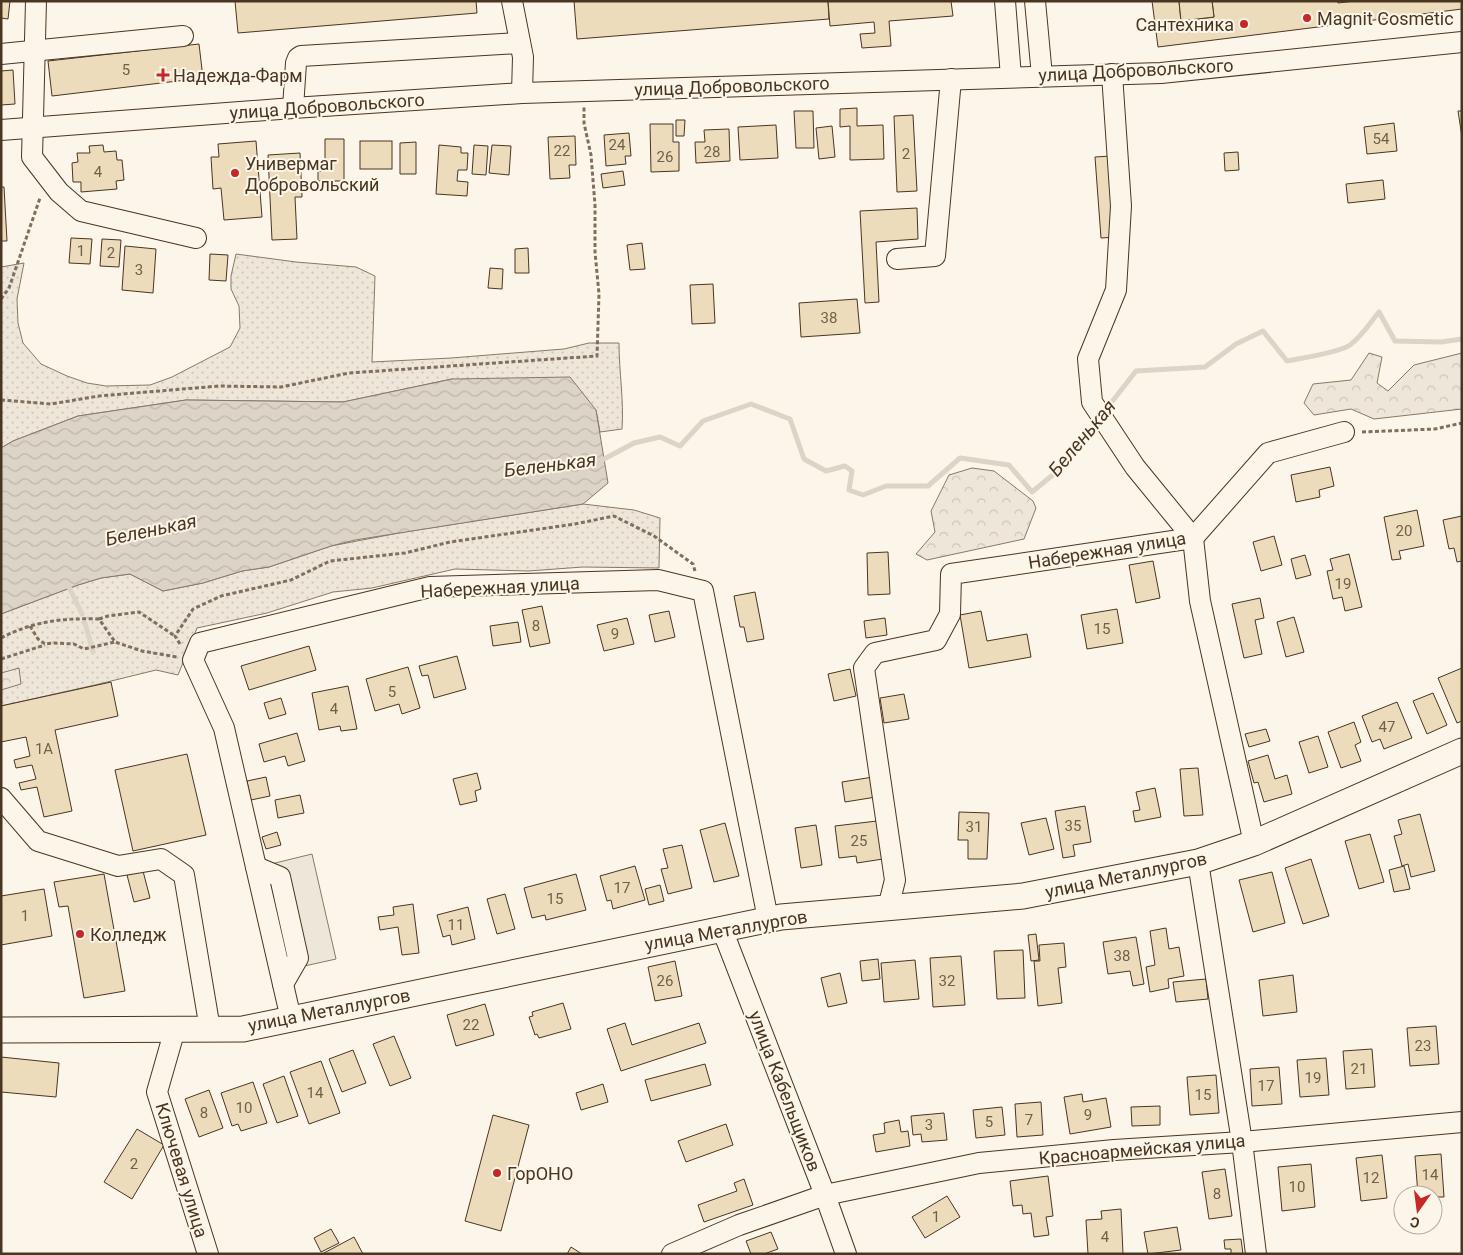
<svg xmlns="http://www.w3.org/2000/svg" width="1463" height="1255" viewBox="0 0 1463 1255" font-family="Roboto,sans-serif">
<style>
.grass{fill:url(#grass-dots);stroke:#887966}
.forest{fill:url(#forest-crowns);stroke:#887966}
.parking{fill:#ede7d9;stroke:#887966}
.water{fill:url(#water-waves);stroke:#887966}
.lines{fill:none;stroke-linecap:round;stroke-linejoin:round}
.stream{stroke:#dcd4c6;stroke-width:5}
.building{fill:#ecdcbc;stroke:#4a3520}
.minor-casing{stroke:#4a3520;stroke-width:22}
.major-casing{stroke:#4a3520;stroke-width:27}
.path{stroke:#7f6f5c;stroke-width:3;stroke-dasharray:4 2.5;stroke-linecap:butt}
.minor{stroke:#fbf6e9;stroke-width:20}
.major{stroke:#fbf6e9;stroke-width:25}
.poi-dot{fill:#c62828;stroke:#fbf6e9;stroke-width:2}
.labels{text-anchor:middle;dominant-baseline:central;stroke-width:4;stroke-linejoin:round;paint-order:stroke}
.number-label{font-size:15px;fill:#725f47}
.poi-label{font-size:18px;fill:#4a3520;stroke:#fbf6e9;text-anchor:start}
.street-label{font-size:18px;fill:#4a3520;stroke:#fbf6e9}
.water-label{font-size:19px;font-style:italic;fill:#4a3520;stroke:#fbf6e9}
</style>
<defs>
<pattern id="grass-dots" width="8" height="8" patternUnits="userSpaceOnUse" patternTransform="scale(1.25)"><rect width="8" height="8" fill="#ede6d9"/><path d="M2 2h.1M6 6h.1" fill="none" stroke="#cdc6ba" stroke-width="1.8" stroke-linecap="round"/></pattern>
<pattern id="forest-crowns" width="20" height="18" patternUnits="userSpaceOnUse" patternTransform="scale(1.25)"><rect width="20" height="18" fill="#ede6d9"/><path d="M2 6a3 3 0 1 1 6 0M12 15a3 3 0 1 1 6 0" fill="none" stroke="#cdc6ba"/></pattern>
<pattern id="water-waves" width="16" height="10" patternUnits="userSpaceOnUse" patternTransform="scale(1.25)"><rect width="16" height="10" fill="#dcd4c6"/><path d="M0 5q4-4 8 0t8 0" fill="none" stroke="#beb7aa"/></pattern>
</defs>
<rect width="100%" height="100%" fill="#fbf6e9"/>
<g class="grass">
<path d="M236,254l60,8 60,5 19,9 -3,86 79,-4 113,-9 25,-6h30c0,29 5,57 3,86l-22,3 -4,-22 -144,-31 -109,23 -157,-2 -108,16 -65,25 -12,7v-181l23,-4 -7,36 1,24 5,20 18,21 26,12 20,7 19,3 44,-1 22,-8 58,-30 10,-19 -1,-22 -8,-17v-13z"/>
<polygon points="583,504 634,510 660,518 659,568 583,567 528,571 455,569 372,588 333,592 267,613 197,628 178,675 156,670 95,685 1,706 1,614 78,585 101,578 130,574 163,591 203,583 242,571 269,567 331,546 404,532"/>
</g>
<g class="forest">
<polygon points="1369,353 1382,357 1377,383 1388,391 1414,365 1462,353 1462,409 1374,419 1351,409 1314,415 1304,403 1313,384 1351,380"/>
<polygon points="972,468 994,471 1033,501 1036,508 1024,539 927,560 916,554 935,532 931,511 949,475"/>
<polygon points="19,668 21,684 1,690 1,673"/>
</g>
<polygon class="parking" points="312,854 336,959 291,969 267,865"/>
<polygon class="water" points="570,377 596,410 608,483 583,504 355,540 331,546 269,567 242,571 203,583 163,591 130,574 101,578 78,585 1,614 1,448 13,441 78,416 186,400 343,402 452,379"/>
<g class="lines">
<g class="stream">
<path d="M1104,412l32,-41 69,-4 31,-23 27,-13 24,30c15,-3 51,-8 63,-16 11,-8 20,-22 29,-33l16,29 46,1 21,-3"/>
<polyline points="599,460 604,459 634,443 660,437 680,446 703,421 751,404 790,419 804,459 826,471 845,466 852,471 849,490 863,495 886,486 928,486 960,458 1009,465 1032,492 1060,469 1099,419"/>
<polyline points="67,583 82,614"/>
<polyline points="85,623 93,652"/>
</g>
</g>
<g class="building">
<polygon points="1,1 10,1 8,19 1,18"/>
<polygon points="235,1 476,1 477,13 238,33"/>
<polygon points="574,1 828,1 829,19 577,39"/>
<polygon points="828,1 951,1 953,16 889,21 891,46 862,48 860,34 875,33 874,22 830,26"/>
<polygon points="1152,1 1179,1 1181,21 1214,17 1212,1 1337,1 1338,3 1354,1 1462,1 1462,9 1158,47"/>
<polygon points="1179,1 1212,1 1214,17 1181,21"/>
<polygon points="199,44 203,78 52,96 48,61"/>
<polygon points="13,70 15,104 1,105 1,71"/>
<polygon points="857,108 857,126 883,125 884,159 850,160 850,126 840,127 840,109"/>
<polygon points="794,111 813,111 814,148 796,148"/>
<polygon points="1458,111 1462,111 1462,137"/>
<polygon points="913,115 917,191 897,192 894,116"/>
<polygon points="676,120 685,120 684,136 676,136"/>
<polygon points="1394,123 1397,151 1367,154 1364,127"/>
<polygon points="650,124 673,124 673,142 679,142 679,171 651,172"/>
<polygon points="776,125 778,158 740,160 738,127"/>
<polygon points="832,126 835,157 819,159 816,128"/>
<polygon points="729,129 730,161 696,163 695,142 705,142 704,130"/>
<polygon points="629,133 631,156 625,156 626,164 606,166 604,135"/>
<polygon points="575,136 576,165 569,165 570,178 550,179 548,137"/>
<polygon points="325,139 344,139 344,181 318,181 318,171 325,171"/>
<polygon points="256,141 262,217 224,220 221,188 213,189 211,157 219,157 218,144"/>
<rect x="360" y="141" width="32" height="28"/>
<polygon points="416,142 416,174 400,174 400,143"/>
<polygon points="103,145 104,152 116,151 117,160 122,160 124,180 116,181 117,189 81,192 81,182 73,182 72,163 78,162 77,153 90,153 89,146"/>
<polygon points="439,145 461,147 461,153 468,153 467,170 458,170 457,181 468,182 467,196 436,194"/>
<polygon points="474,145 488,146 486,175 472,174"/>
<polygon points="492,145 511,146 509,175 489,173"/>
<polygon points="1238,152 1239,170 1225,171 1224,153"/>
<polygon points="300,153 302,197 295,197 297,239 272,240 268,155"/>
<polygon points="1111,156 1117,237 1101,238 1095,157"/>
<polygon points="623,171 625,185 603,188 601,174"/>
<polygon points="1383,180 1385,199 1348,203 1346,184"/>
<polygon points="1,187 4,187 7,241 1,241"/>
<polygon points="917,208 918,239 876,242 879,302 865,303 860,211"/>
<polygon points="71,238 92,239 90,264 69,263"/>
<polygon points="102,239 121,240 119,267 100,266"/>
<polygon points="642,243 645,269 630,270 627,245"/>
<polygon points="125,246 156,249 153,293 122,290"/>
<polygon points="528,248 529,273 515,273 515,249"/>
<polygon points="210,254 228,255 226,281 209,280"/>
<polygon points="490,268 503,269 502,289 488,288"/>
<polygon points="713,284 715,323 692,324 690,285"/>
<polygon points="857,299 860,333 801,337 799,303"/>
<polygon points="1330,467 1334,486 1319,490 1320,497 1296,502 1291,475"/>
<polygon points="1417,510 1424,546 1399,551 1401,559 1392,560 1384,517"/>
<polygon points="1462,516 1462,561 1457,562 1454,548 1449,549 1443,520"/>
<polygon points="1274,536 1282,565 1261,571 1253,542"/>
<polygon points="888,552 890,594 868,595 867,553"/>
<polygon points="1349,554 1362,607 1345,611 1342,597 1333,599 1327,571 1333,570 1330,559"/>
<polygon points="1305,555 1311,575 1296,579 1291,559"/>
<polygon points="1153,561 1160,598 1136,603 1129,565"/>
<polygon points="755,592 764,639 747,642 744,627 740,627 734,596"/>
<polygon points="1260,598 1264,618 1255,620 1262,654 1244,658 1232,604"/>
<polygon points="542,606 550,643 530,647 522,610"/>
<polygon points="1117,609 1123,643 1087,649 1081,615"/>
<polygon points="669,611 675,637 655,642 649,615"/>
<polygon points="981,611 987,641 1027,634 1031,657 969,668 960,615"/>
<polygon points="1294,617 1304,652 1286,657 1277,622"/>
<polygon points="627,618 634,644 604,651 597,625"/>
<polygon points="885,618 887,635 866,638 864,621"/>
<polygon points="518,622 521,642 493,646 490,626"/>
<polygon points="309,646 316,670 249,690 241,666"/>
<polygon points="457,656 466,689 434,698 428,675 422,676 419,666"/>
<polygon points="408,667 420,708 402,714 399,704 375,711 366,679"/>
<polygon points="1462,668 1462,721 1457,723 1438,678"/>
<polygon points="850,669 856,696 834,701 828,674"/>
<polygon points="111,682 118,716 55,730 72,811 44,817 37,787 21,790 19,783 36,779 32,765 16,768 14,760 30,756 26,737 1,742 1,706"/>
<polygon points="348,686 357,729 341,731 340,726 319,730 312,693"/>
<polygon points="1433,693 1447,725 1427,734 1413,701"/>
<polygon points="904,694 909,719 884,723 880,698"/>
<polygon points="281,698 286,714 269,719 264,703"/>
<polygon points="1397,702 1412,738 1384,749 1380,739 1372,742 1362,716"/>
<polygon points="1354,722 1361,742 1355,745 1361,761 1341,768 1328,732"/>
<polygon points="1266,729 1270,741 1249,747 1245,734"/>
<polygon points="297,733 305,761 288,766 285,756 264,762 259,744"/>
<polygon points="1318,736 1328,767 1309,773 1299,742"/>
<polygon points="187,754 206,835 133,851 115,770"/>
<polygon points="1268,755 1275,779 1287,775 1292,794 1264,802 1258,782 1254,783 1248,761"/>
<polygon points="1198,768 1203,815 1184,816 1180,769"/>
<polygon points="477,773 481,789 475,791 477,801 460,805 453,779"/>
<polygon points="266,777 270,796 251,800 247,781"/>
<polygon points="873,777 876,797 845,802 842,782"/>
<polygon points="1155,788 1161,817 1135,822 1133,811 1140,810 1136,792"/>
<polygon points="300,795 304,813 278,818 275,800"/>
<polygon points="1085,806 1091,842 1073,845 1075,856 1063,858 1055,811"/>
<polygon points="959,812 989,813 987,859 968,859 968,840 958,840"/>
<polygon points="1420,814 1435,871 1411,877 1408,864 1402,866 1394,836 1402,834 1398,820"/>
<polygon points="1046,818 1054,849 1029,855 1021,823"/>
<polygon points="877,821 883,859 857,863 856,856 839,858 835,826"/>
<polygon points="725,823 739,876 714,882 700,830"/>
<polygon points="816,825 822,865 801,868 795,828"/>
<polygon points="277,832 281,845 266,849 262,837"/>
<polygon points="1370,834 1384,882 1359,889 1345,841"/>
<polygon points="682,845 692,888 668,894 661,869 668,868 663,849"/>
<polygon points="1311,859 1329,916 1303,924 1285,868"/>
<polygon points="635,866 645,900 613,909 611,900 607,901 600,876"/>
<polygon points="1404,866 1410,889 1394,892 1389,870"/>
<polygon points="143,871 150,898 134,902 127,875"/>
<polygon points="1272,872 1285,923 1253,932 1239,880"/>
<polygon points="104,874 125,991 84,998 68,906 59,907 54,882"/>
<polygon points="576,874 586,910 546,920 545,915 532,918 524,888"/>
<polygon points="660,885 664,901 649,905 645,889"/>
<polygon points="44,889 52,936 1,945 1,896"/>
<polygon points="505,894 515,929 497,934 487,899"/>
<polygon points="413,904 419,953 402,955 398,927 380,930 378,917 394,915 393,907"/>
<polygon points="468,907 475,939 452,945 450,935 443,937 437,915"/>
<polygon points="1166,928 1169,949 1179,947 1184,976 1168,979 1169,988 1150,992 1146,967 1155,965 1150,931"/>
<polygon points="1036,934 1039,960 1031,961 1028,935"/>
<polygon points="1136,937 1144,984 1133,986 1130,971 1108,974 1103,942"/>
<polygon points="1064,943 1066,967 1058,968 1062,1003 1038,1006 1034,961 1040,961 1039,945"/>
<polygon points="1023,950 1025,998 997,999 994,951"/>
<polygon points="961,956 965,1005 933,1007 930,958"/>
<polygon points="878,959 880,979 862,981 860,961"/>
<polygon points="915,960 919,999 884,1002 881,963"/>
<polygon points="675,961 682,996 655,1001 648,967"/>
<polygon points="840,973 847,1003 828,1007 821,978"/>
<polygon points="1293,975 1297,1012 1263,1016 1259,980"/>
<polygon points="1206,979 1208,999 1176,1002 1173,982"/>
<polygon points="563,1003 571,1029 539,1038 537,1034 535,1035 529,1017 533,1016 532,1012"/>
<polygon points="485,1004 494,1035 456,1046 447,1015"/>
<polygon points="625,1023 632,1045 699,1023 706,1043 621,1071 607,1029"/>
<polygon points="1436,1026 1439,1064 1410,1066 1407,1028"/>
<polygon points="394,1036 411,1078 390,1086 373,1044"/>
<polygon points="1372,1049 1375,1087 1346,1089 1343,1051"/>
<polygon points="353,1050 366,1083 342,1092 329,1059"/>
<polygon points="1,1057 59,1063 56,1097 1,1092"/>
<polygon points="1326,1058 1329,1095 1300,1097 1297,1060"/>
<polygon points="321,1061 340,1113 309,1124 290,1072"/>
<polygon points="705,1064 711,1085 651,1101 645,1080"/>
<polygon points="1279,1067 1282,1104 1252,1106 1250,1069"/>
<polygon points="1216,1075 1219,1113 1190,1115 1187,1077"/>
<polygon points="284,1076 298,1116 277,1123 263,1084"/>
<polygon points="253,1082 267,1123 241,1131 238,1124 232,1126 221,1093"/>
<polygon points="603,1084 608,1102 581,1110 576,1093"/>
<polygon points="209,1090 223,1128 199,1137 185,1099"/>
<polygon points="1082,1094 1083,1102 1106,1098 1111,1127 1070,1134 1064,1097"/>
<polygon points="1041,1102 1043,1135 1017,1137 1015,1104"/>
<polygon points="1160,1106 1160,1125 1132,1126 1131,1107"/>
<polygon points="1002,1107 1005,1135 976,1138 973,1110"/>
<polygon points="944,1113 947,1140 922,1142 921,1134 913,1135 911,1116"/>
<polygon points="493,1115 529,1125 501,1231 465,1221"/>
<polygon points="899,1120 901,1132 908,1131 910,1146 876,1152 873,1135 885,1133 884,1123"/>
<polygon points="726,1124 733,1145 686,1162 678,1141"/>
<polygon points="137,1129 164,1145 132,1199 104,1182"/>
<polygon points="1441,1154 1444,1197 1433,1197 1433,1195 1418,1195 1415,1156"/>
<polygon points="1382,1155 1387,1198 1361,1201 1356,1158"/>
<polygon points="1311,1164 1315,1207 1282,1211 1278,1167"/>
<polygon points="1225,1169 1232,1216 1209,1219 1202,1172"/>
<polygon points="1048,1176 1053,1216 1046,1217 1049,1235 1034,1237 1031,1213 1023,1214 1022,1205 1013,1206 1010,1181"/>
<polygon points="744,1179 753,1205 704,1222 698,1205 737,1191 734,1183"/>
<polygon points="947,1196 960,1217 925,1238 912,1217"/>
<polygon points="1121,1209 1123,1254 1088,1254 1086,1220 1102,1219 1101,1211"/>
<polygon points="1177,1227 1181,1250 1148,1254 1144,1232"/>
<polygon points="331,1229 339,1243 321,1252 314,1238"/>
<polygon points="771,1232 778,1249 764,1254 751,1254 746,1241"/>
<polygon points="354,1237 363,1254 324,1254 324,1253"/>
<polygon points="1241,1239 1243,1254 1231,1254 1231,1249 1225,1249 1224,1240"/>
<polygon points="571,1247 582,1254 567,1254"/>
</g>
<g class="lines">
<g class="minor-casing">
<g id="minor">
<polyline points="36,1 32,157 59,192 81,211 196,238"/>
<polyline points="512,1 523,57 522,93"/>
<polyline points="1005,1 1011,77"/>
<polyline points="1035,1 1042,76"/>
<polyline points="1,54 183,36"/>
<polyline points="1112,74 1121,206 1116,290 1088,359 1092,402 1135,467 1193,538 1200,601 1254,843"/>
<polyline points="293,108 296,63 298,58 301,56 520,43"/>
<polyline points="1,130 293,108 522,93 1161,73 1462,42"/>
<polyline points="897,259 935,256 951,79"/>
<polyline points="1,798 38,841 118,866 161,859 184,875 210,1029"/>
<polyline points="1198,862 1242,1142 1256,1254"/>
<polyline points="256,867 280,877 298,958 283,984"/>
<polyline points="888,908 895,880 864,668 875,653 936,640 950,614 951,574 1193,538 1268,453 1344,432"/>
<polyline points="722,929 825,1195 846,1254"/>
<polyline points="291,1019 224,728 193,660 200,643 430,587 658,580 703,591 768,919"/>
<polyline points="175,1029 157,1092 208,1254"/>
<polyline points="672,1254 739,1225 825,1195 979,1163 1114,1150 1242,1142 1462,1122"/>
</g>
</g>
<g class="major-casing">
<polyline id="major" points="1,1030 243,1029 781,917 1023,896 1198,862 1254,843 1462,751"/>
</g>
<g class="path">
<polyline points="1,299 9,288 40,198"/>
<polyline points="1,400 51,404 99,396 219,386 281,387 349,373 597,356 599,294 595,252 595,205 591,155 584,123 584,107"/>
<polyline points="1362,432 1435,429 1462,423"/>
<polyline points="99,619 108,616 139,612 175,636"/>
<polyline points="30,626 38,639 45,644 54,643 74,644 84,649 115,642"/>
<path d="M1,638c33,-17 61,-20 98,-19l16,23 27,9 35,6"/>
<polyline points="180,644 175,636 193,609 221,596 291,580 330,561 405,553 450,542 575,524 614,516 654,536 693,564 695,571"/>
<polyline points="1,659 45,645"/>
</g>
<use href="#minor" class="minor"/>
<use href="#major" class="major"/>
</g>
<g class="poi-dot">
<circle cx="1307" cy="18" r="5"/>
<circle cx="1244" cy="24" r="5"/>
<path d="M160.5 67.5h5v5h5v5h-5v5h-5v-5h-5v-5h5z"/>
<circle cx="235" cy="173" r="5"/>
<circle cx="80" cy="934" r="5"/>
<circle cx="497" cy="1173" r="5"/>
</g>
<g class="labels">
<g class="number-label">
<text x="126" y="70">5</text>
<text x="1381" y="139">54</text>
<text x="617" y="145">24</text>
<text x="562" y="151">22</text>
<text x="712" y="152">28</text>
<text x="906" y="154">2</text>
<text x="665" y="157">26</text>
<text x="98" y="172">4</text>
<text x="81" y="251">1</text>
<text x="111" y="253">2</text>
<text x="139" y="270">3</text>
<text x="829" y="318">38</text>
<text x="1404" y="531">20</text>
<text x="1343" y="584">19</text>
<text x="536" y="626">8</text>
<text x="1102" y="629">15</text>
<text x="615" y="634">9</text>
<text x="392" y="692">5</text>
<text x="334" y="709">4</text>
<text x="1387" y="727">47</text>
<text x="44" y="749">1А</text>
<text x="1073" y="826">35</text>
<text x="974" y="827">31</text>
<text x="859" y="841">25</text>
<text x="622" y="888">17</text>
<text x="555" y="899">15</text>
<text x="25" y="916">1</text>
<text x="456" y="925">11</text>
<text x="1122" y="956">38</text>
<text x="665" y="981">26</text>
<text x="947" y="981">32</text>
<text x="471" y="1025">22</text>
<text x="1423" y="1046">23</text>
<text x="1359" y="1069">21</text>
<text x="1313" y="1078">19</text>
<text x="1266" y="1086">17</text>
<text x="315" y="1093">14</text>
<text x="1203" y="1095">15</text>
<text x="244" y="1108">10</text>
<text x="204" y="1113">8</text>
<text x="1088" y="1115">9</text>
<text x="1029" y="1120">7</text>
<text x="989" y="1122">5</text>
<text x="929" y="1125">3</text>
<text x="134" y="1164">2</text>
<text x="1430" y="1175">14</text>
<text x="1371" y="1178">12</text>
<text x="1297" y="1187">10</text>
<text x="1217" y="1194">8</text>
<text x="936" y="1217">1</text>
<text x="1105" y="1237">4</text>
</g>
<g class="poi-label">
<text x="1317" y="18">Magnit Cosmetic</text>
<text x="1234" y="24" text-anchor="end">Сантехника</text>
<text x="173" y="75">Надежда-Фарм</text>
<text x="245" y="163">Универмаг<tspan x="245" dy="21">Добровольский</tspan></text>
<text x="90" y="934">Колледж</text>
<text x="507" y="1173">ГорОНО</text>
</g>
<g class="street-label">
<text transform="translate(1136 70) rotate(-3)">улица Добровольского</text>
<text transform="translate(732 86) rotate(-2)">улица Добровольского</text>
<text transform="translate(327 106) rotate(-4)">улица Добровольского</text>
<text transform="translate(1107 550) rotate(-9)">Набережная улица</text>
<text transform="translate(500 587) rotate(-3)">Набережная улица</text>
<text transform="translate(1126 875) rotate(-12)">улица Металлургов</text>
<text transform="translate(726 930) rotate(-10)">улица Металлургов</text>
<text transform="translate(329 1010) rotate(-11)">улица Металлургов</text>
<text transform="translate(785 1091) rotate(69)">улица Кабельщиков</text>
<text transform="translate(1142 1149) rotate(-5)">Красноармейская улица</text>
<text transform="translate(182 1170) rotate(73)">Ключевая улица</text>
</g>
<g class="water-label">
<text transform="translate(1082 438) rotate(-50)">Беленькая</text>
<text transform="translate(550 465) rotate(-7)">Беленькая</text>
<text transform="translate(151 530) rotate(-12)">Беленькая</text>
</g>
</g>
<rect width="1463" height="1255" fill="none" stroke="#4a3520" stroke-width="5"/>
<g transform="translate(1418 1210) rotate(194)"><circle r="24" fill="#fbf6e9" stroke="#b4a999"/>
<path d="M0-4L9 19L0 12L-9 19Z" fill="#c62828"/>
<text y="-8" font-size="14" font-weight="bold" text-anchor="middle" fill="#4a3520">С</text>
</g>
</svg>
